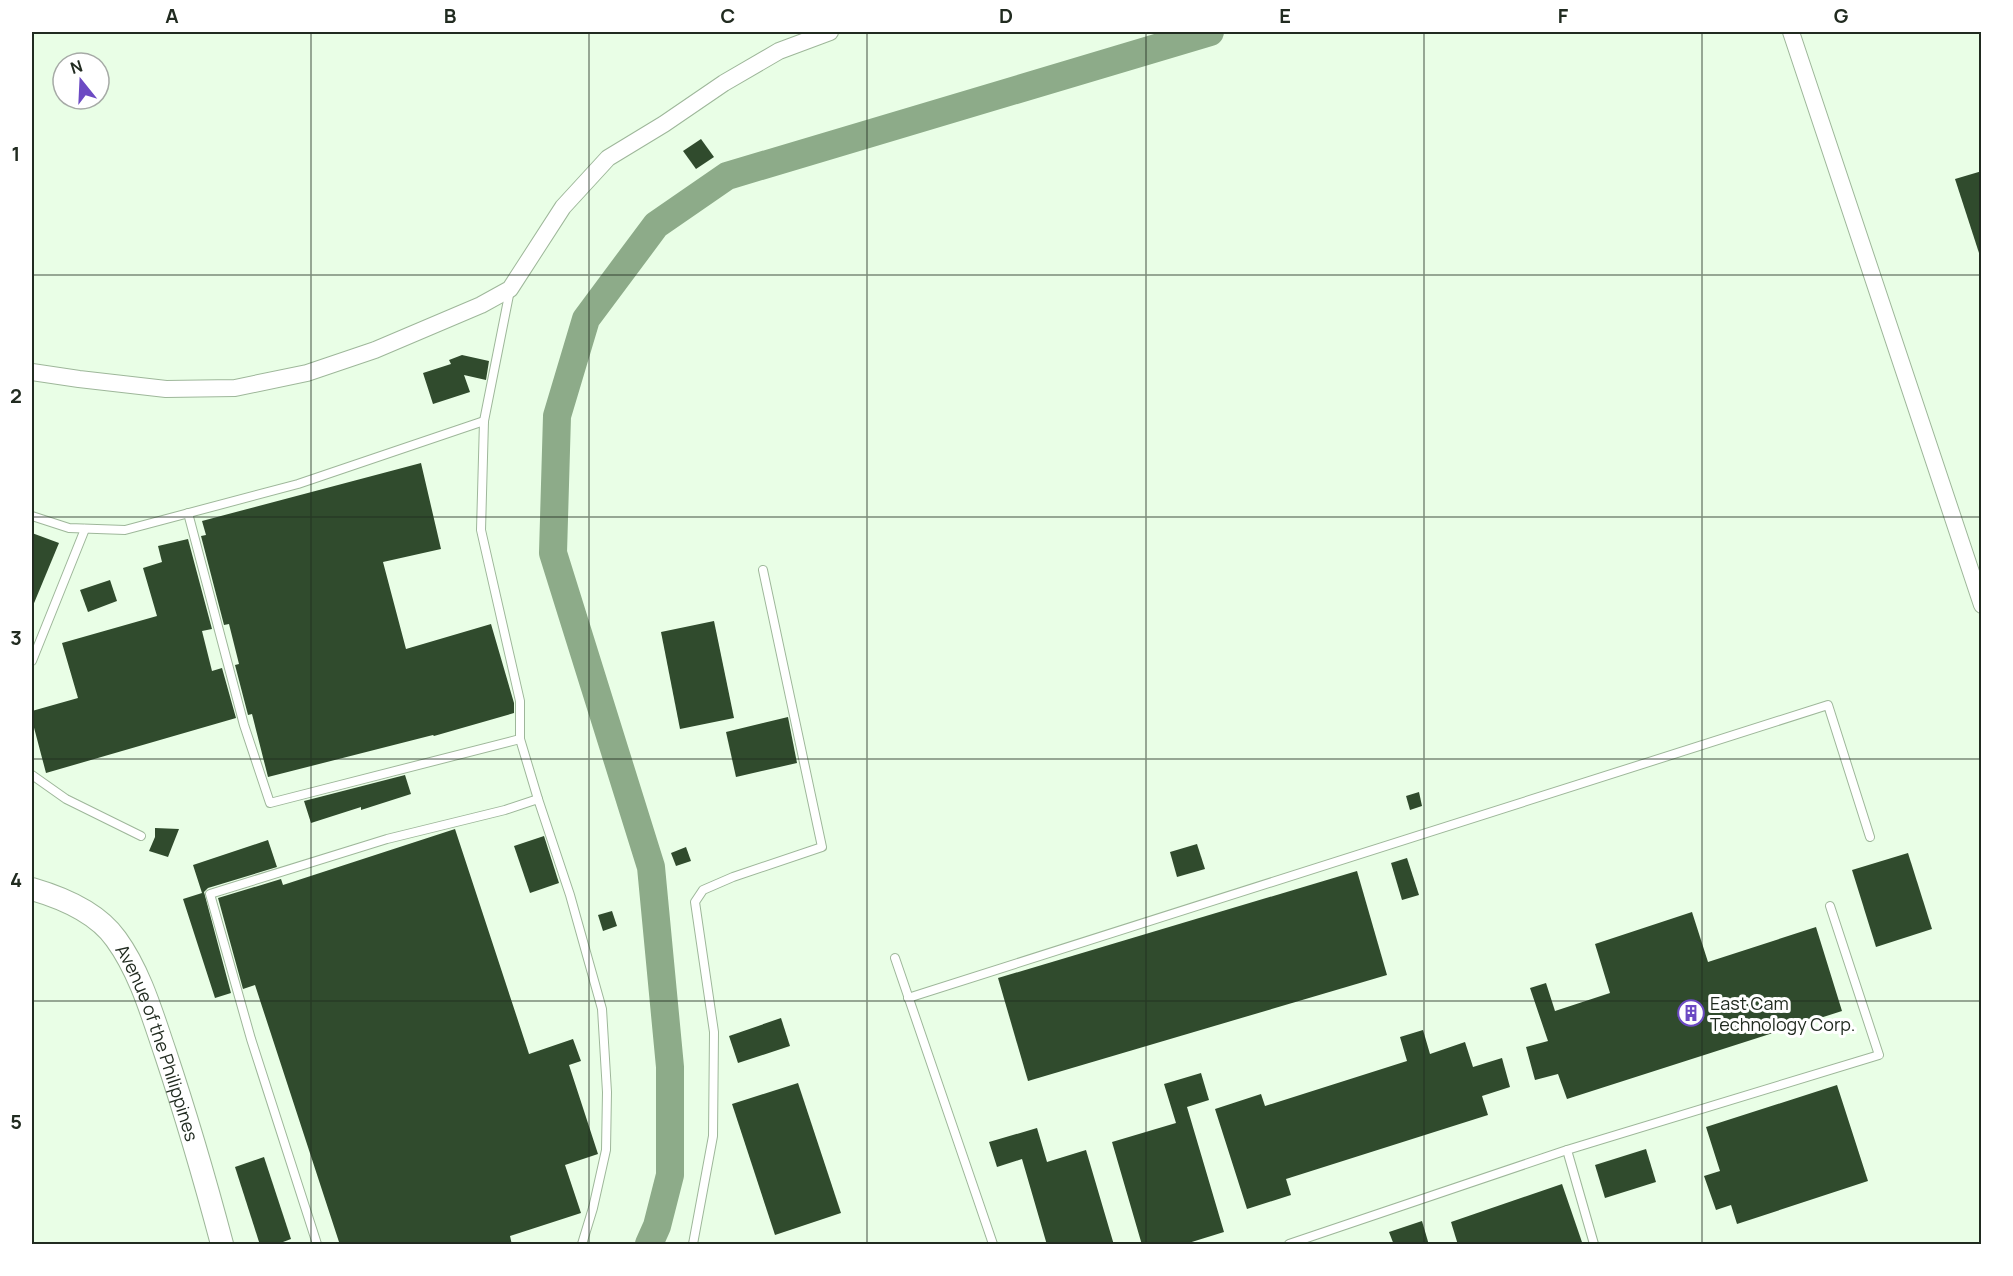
<svg xmlns="http://www.w3.org/2000/svg" width="2013" height="1276" viewBox="0 0 2013 1276" font-family="Manrope,sans-serif">
<style>
.lines{fill:none;stroke-linecap:round;stroke-linejoin:round}
.river{stroke:#8dab89;stroke-width:28}
.building{fill:#304b2d}
.lane-casing{stroke:#9eb79a;stroke-width:10}
.street-casing{stroke:#9eb79a;stroke-width:18}
.secondary-casing{stroke:#9eb79a;stroke-width:24}
.lane{stroke:#fff;stroke-width:8}
.street{stroke:#fff;stroke-width:16}
.secondary{stroke:#fff;stroke-width:22}
.grid{fill:none;stroke:#212b20;stroke-width:1.5;stroke-opacity:0.55}
.labels{text-anchor:middle;dominant-baseline:central;stroke-width:6;stroke-linejoin:round;paint-order:stroke}
.poi-label{font-size:18px;fill:#212b20;stroke:#fff;text-anchor:start}
.street-label{font-size:18px;fill:#212b20;stroke:#fff}
.neatline{fill:none;stroke:#212b20;stroke-width:2}
.grid-label{font-size:20px;text-anchor:middle;font-weight:bold;fill:#212b20}
</style>
<rect width="100%" height="100%" fill="#e9fee6"/>
<g class="lines">
<polyline class="river" points="649,1244 657,1226 670,1175 670,1067 651,867 553,553 557,416 586,319 656,225 727,176 1210,32"/>
</g>
<g class="building">
<polygon points="701,139 714,157 696,169 683,151"/>
<polygon points="1982,171 1982,253 1979,253 1955,179"/>
<polygon points="462,355 489,361 486,380 464,375 470,392 433,404 423,373 451,364 449,360"/>
<polygon points="421,463 441,549 383,562 406,649 491,624 514,703 514,713 434,736 433,735 268,777 252,714 248,715 235,665 239,664 229,624 224,625 201,536 206,535 202,521"/>
<polygon points="32,533 59,543 32,608"/>
<polygon points="188,539 212,629 202,631 212,671 222,668 236,718 46,773 32,720 32,711 78,698 62,643 157,616 143,568 162,562 158,546"/>
<polygon points="110,580 117,601 88,612 80,590"/>
<polygon points="714,621 734,718 680,729 661,632"/>
<polygon points="788,717 797,763 736,777 726,732"/>
<polygon points="405,775 411,794 361,810 361,807 311,823 304,801"/>
<polygon points="1419,792 1422,806 1410,810 1406,796"/>
<polygon points="155,828 179,829 168,857 149,851 155,837"/>
<polygon points="455,829 529,1054 573,1039 581,1061 569,1065 598,1154 565,1165 581,1213 510,1236 512,1245 340,1245 255,985 243,989 218,898 281,879 283,885"/>
<polygon points="544,836 559,883 530,893 514,846"/>
<polygon points="268,840 277,867 208,888 204,892 231,993 215,998 183,899 202,893 193,865"/>
<polygon points="1197,844 1205,869 1177,877 1170,852"/>
<polygon points="686,847 691,861 676,866 671,853"/>
<polygon points="1908,853 1932,929 1876,947 1852,870"/>
<polygon points="1407,858 1419,895 1402,900 1391,863"/>
<polygon points="1357,871 1387,975 1028,1081 998,978"/>
<polygon points="612,911 617,926 603,931 598,915"/>
<polygon points="1692,912 1708,962 1816,927 1842,1011 1567,1099 1558,1074 1535,1080 1526,1047 1548,1041 1530,988 1546,983 1555,1011 1610,993 1595,944"/>
<polygon points="781,1018 790,1046 738,1063 729,1036"/>
<polygon points="1423,1030 1430,1054 1465,1042 1473,1067 1502,1058 1510,1087 1482,1096 1488,1115 1286,1179 1291,1195 1247,1209 1215,1109 1261,1094 1265,1106 1407,1061 1400,1037"/>
<polygon points="1201,1073 1209,1100 1187,1107 1224,1232 1182,1245 1142,1245 1112,1142 1176,1123 1164,1084"/>
<polygon points="798,1083 841,1213 775,1235 732,1104"/>
<polygon points="1837,1085 1868,1181 1737,1224 1731,1205 1716,1210 1704,1176 1720,1171 1706,1127"/>
<polygon points="1037,1128 1047,1162 1086,1150 1114,1245 1047,1245 1022,1159 997,1167 989,1142"/>
<polygon points="1646,1149 1656,1182 1605,1198 1595,1165"/>
<polygon points="264,1157 291,1239 275,1245 260,1245 235,1167"/>
<polygon points="1562,1184 1583,1245 1458,1245 1451,1222"/>
<polygon points="1422,1221 1429,1245 1394,1245 1389,1232"/>
</g>
<g class="lines">
<g class="lane-casing">
<g id="lane">
<polyline points="188,513 244,725 270,803 520,739 520,701 481,530 484,421 510,290"/>
<polyline points="32,516 69,528 125,530 298,484 484,421"/>
<polyline points="32,661 85,529"/>
<polyline points="520,739 538,799"/>
<polyline points="32,775 66,799 141,836"/>
<polyline points="895,958 993,1244"/>
<polyline points="908,998 1828,705 1870,837"/>
<polyline points="317,1244 251,1039 210,894 387,839 505,810 538,799 570,895 602,1009 607,1092 606,1150 593,1208 582,1244"/>
<polyline points="693,1244 713,1136 714,1032 695,902 703,890 733,877 822,847 763,570"/>
<polyline points="1289,1244 1567,1150"/>
<polyline points="1594,1244 1567,1150 1879,1055 1830,906"/>
</g>
</g>
<g class="street-casing">
<g id="street">
<polyline points="1791,32 1982,605"/>
<polyline points="32,372 79,379 166,389 235,388 307,373 375,350 481,305 510,289 563,207 608,158 664,124 724,83 779,51 830,32"/>
</g>
</g>
<g class="secondary-casing">
<g id="secondary">
<path id="s1" d="M32,889c31,9 65,23 84,50 24,33 36,75 49,113 21,63 40,128 57,192"/>
</g>
</g>
<use href="#lane" class="lane"/>
<use href="#street" class="street"/>
<use href="#secondary" class="secondary"/>
</g>
<path class="grid" d="M311,32v1212M589,32v1212M867,32v1212M1146,32v1212M1424,32v1212M1702,32v1212M32,275h1950M32,517h1950M32,759h1950M32,1001h1950"/>
<defs>
<g id="building-ring" transform="scale(1.35)"><circle r="9.5" fill="#fff" stroke="#6c4ac3" stroke-width="1.5"/><path d="M-4-6H4V6H1V3H-1V6H-4ZM-2.5-4.3h1.7v1.8h-1.7ZM.8-4.3h1.7v1.8H.8ZM-2.5-1h1.7V.8h-1.7ZM.8-1h1.7V.8H.8Z" fill="#6c4ac3"/></g>
</defs>
<g fill-rule="evenodd">
<use href="#building-ring" x="1691" y="1013"/>
</g>
<g class="labels">
<g class="poi-label">
<text x="1710" y="1003">East Cam<tspan x="1710" dy="21">Technology Corp.</tspan></text>
</g>
<g class="street-label">
<text stroke="none"><textPath href="#s1" startOffset="212">Avenue of the Philippines</textPath></text>
</g>
</g>
<rect width="2013" height="1276" fill="none" stroke="#ffffff" stroke-width="66"/>
<g transform="translate(81 81) rotate(342)"><circle r="28" fill="#ffffff" stroke="#a6aaa6" stroke-width="1.5"/>
<path d="M0-4.5L10 22L0 15L-10 22Z" fill="#6c4ac3"/>
<text y="-9" font-size="16" font-weight="bold" text-anchor="middle" fill="#212b20">N</text>
</g>
<rect x="33" y="33" width="1947" height="1210" class="neatline"/>
<g class="grid-label">
<text x="172" y="23">A</text>
<text x="450" y="23">B</text>
<text x="728" y="23">C</text>
<text x="1006" y="23">D</text>
<text x="1285" y="23">E</text>
<text x="1563" y="23">F</text>
<text x="1841" y="23">G</text>
<text x="16" y="161">1</text>
<text x="16" y="403">2</text>
<text x="16" y="645">3</text>
<text x="16" y="887">4</text>
<text x="16" y="1129">5</text>
</g>
</svg>
